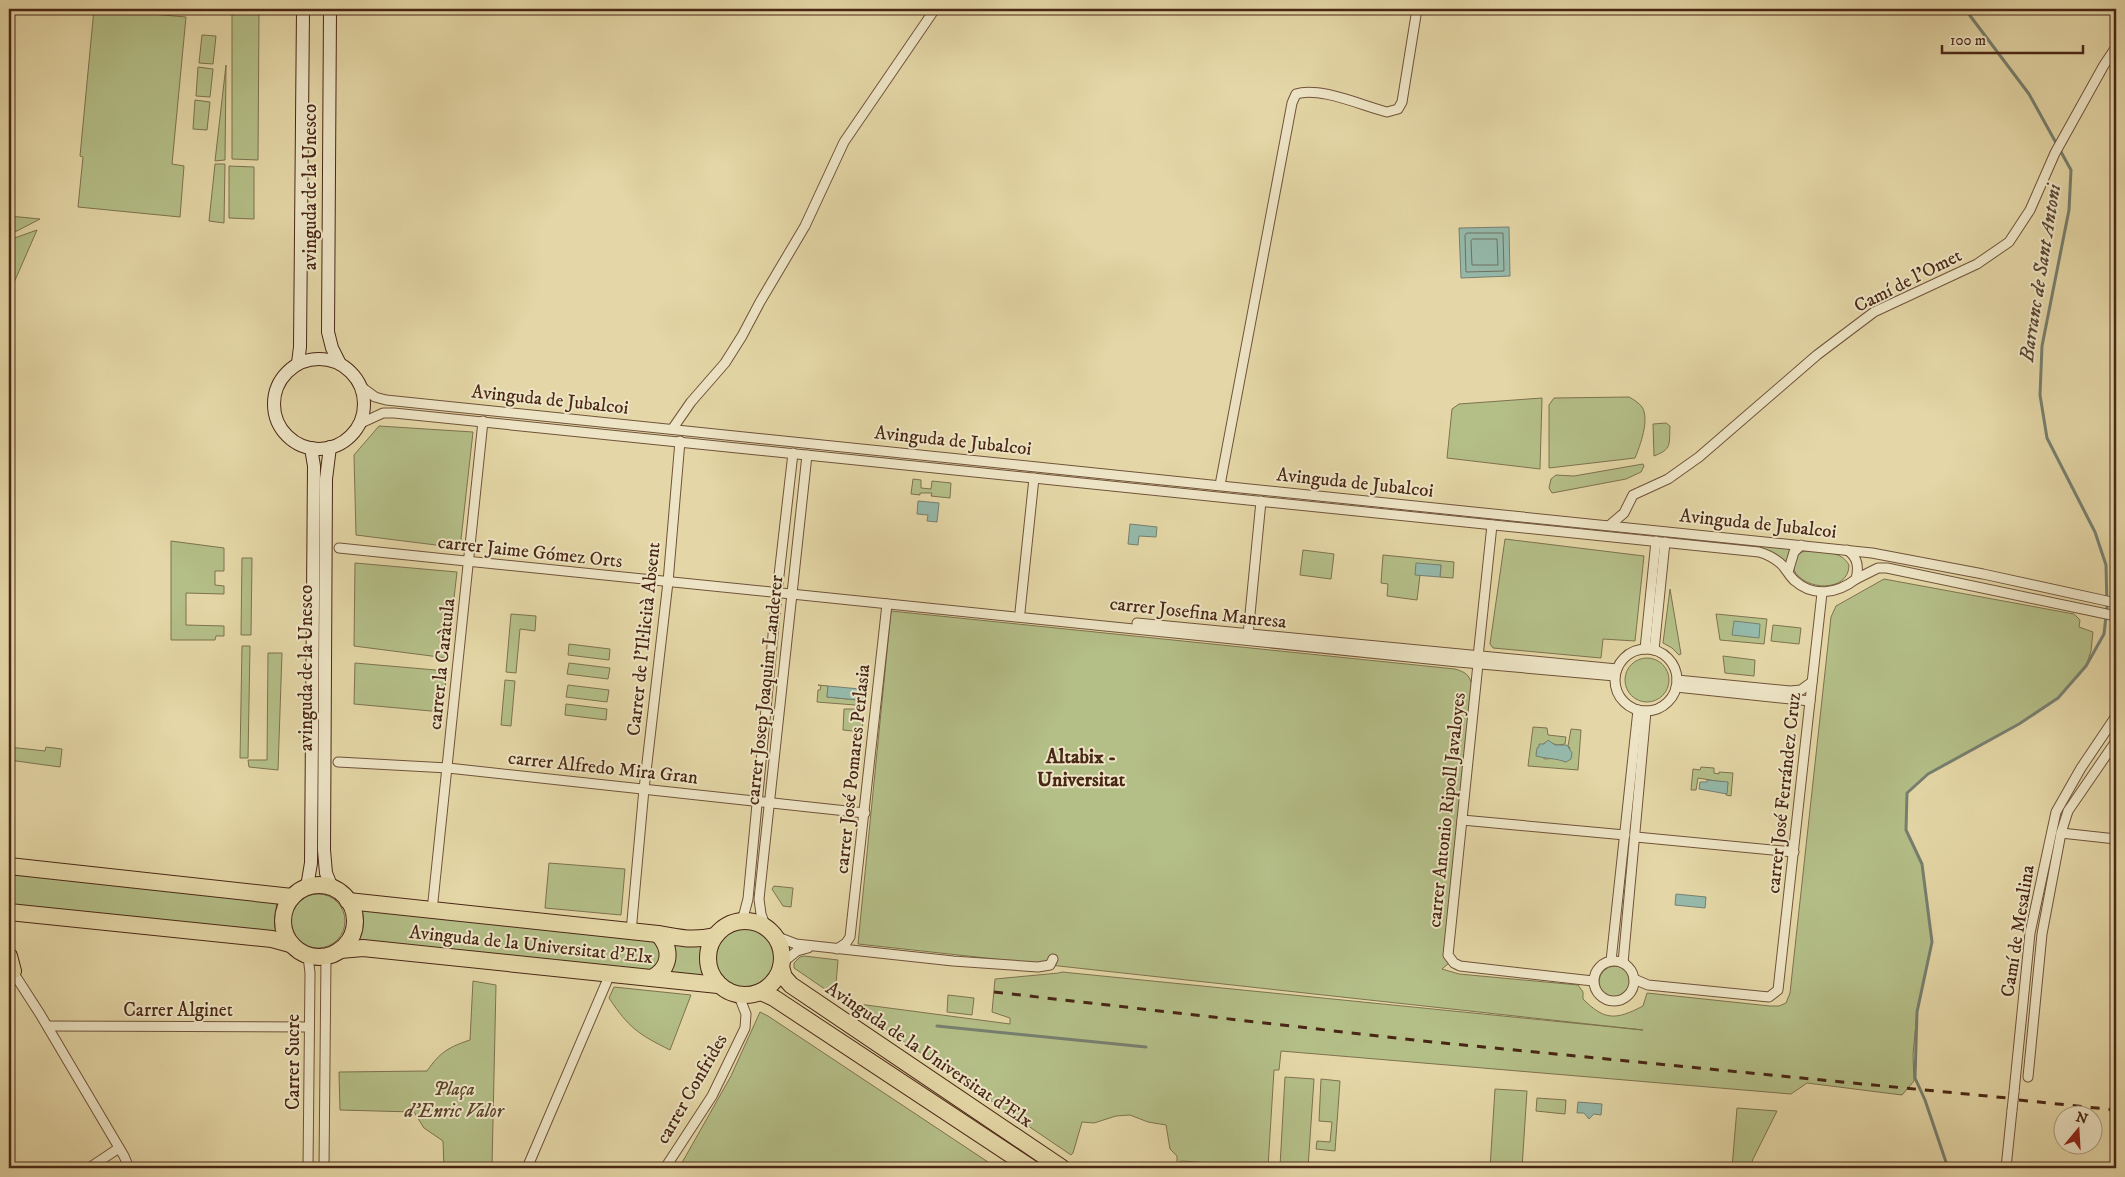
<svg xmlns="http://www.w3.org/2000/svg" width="2125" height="1177" viewBox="0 0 2125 1177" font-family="'IM FELL DW Pica',serif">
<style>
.green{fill:#b4be87;stroke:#7e724e}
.water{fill:#95b9ab;stroke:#777f6f}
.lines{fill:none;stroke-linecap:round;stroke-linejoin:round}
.shore{stroke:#6f7060;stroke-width:1}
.stream{stroke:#777f6f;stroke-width:3}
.street-casing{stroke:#705339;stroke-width:11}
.secondary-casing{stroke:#492715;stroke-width:14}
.highway-casing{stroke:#492715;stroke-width:18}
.street{stroke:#ede4c5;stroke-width:9}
.secondary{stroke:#ede4c5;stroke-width:12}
.highway{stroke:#e4d6a6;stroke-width:16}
.rail{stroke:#492715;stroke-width:3;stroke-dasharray:9 9;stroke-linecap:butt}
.street-bridge-casing{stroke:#705339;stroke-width:11;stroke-linecap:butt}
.street-bridge{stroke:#ede4c5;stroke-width:9}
.labels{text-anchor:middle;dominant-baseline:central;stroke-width:4;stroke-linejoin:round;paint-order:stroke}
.street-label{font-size:19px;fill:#492715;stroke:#ede4c5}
.park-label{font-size:19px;font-style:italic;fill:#5e452c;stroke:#ede4c5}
.water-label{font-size:20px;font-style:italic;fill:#584433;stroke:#ede4c5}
.neighbourhood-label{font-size:20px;font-weight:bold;fill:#492715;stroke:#ede4c5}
</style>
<rect width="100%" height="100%" fill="#e4d6a6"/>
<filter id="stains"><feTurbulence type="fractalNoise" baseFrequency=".004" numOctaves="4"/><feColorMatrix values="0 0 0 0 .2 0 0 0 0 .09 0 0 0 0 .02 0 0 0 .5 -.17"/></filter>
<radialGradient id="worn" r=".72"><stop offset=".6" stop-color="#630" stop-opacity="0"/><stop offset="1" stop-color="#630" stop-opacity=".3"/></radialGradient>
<g class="green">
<polygon points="94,9 186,17 172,164 184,166 180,217 78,207 83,157 80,156"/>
<polygon points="232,9 259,9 258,160 232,159"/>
<polygon points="202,35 216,36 213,64 199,63"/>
<polygon points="226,65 225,160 215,161"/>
<polygon points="198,67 213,69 210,97 196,96"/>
<polygon points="195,100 210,102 207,130 193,129"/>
<polygon points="215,164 225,164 224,223 209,221"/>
<polygon points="229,166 254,167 254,219 229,218"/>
<polygon points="9,216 40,219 9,235"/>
<polygon points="37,230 9,294 9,240"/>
<path d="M1629,397c4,2 10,6 13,10 8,12 -2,39 -7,51l-86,10v-63l5,-7z"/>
<polygon points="1542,398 1540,469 1447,458 1452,409 1459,404"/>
<path d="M1666,423l4,3c-1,19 2,23 -16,30l-1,-32z"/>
<polygon points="379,426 473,432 460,548 356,535 354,455"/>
<polygon points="1643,464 1644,466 1641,472 1626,479 1552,493 1549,488 1551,479 1556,475 1574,476"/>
<polygon points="913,479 921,480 921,488 931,489 932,481 951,483 950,498 931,496 932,493 920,493 920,495 911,494"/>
<polygon points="1505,539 1644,556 1635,641 1603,639 1601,658 1493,648 1490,644"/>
<polygon points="1690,539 1792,549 1786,563 1781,559 1690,541 1688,540"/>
<polygon points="171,541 224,548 224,571 215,571 215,585 224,586 224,594 186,593 186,625 224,626 224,636 216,636 215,640 171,640"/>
<polygon points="1303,550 1334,554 1331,579 1300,575"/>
<path d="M1805,551c16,1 36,-1 44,14 0,28 -45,26 -55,5 0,-9 1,-16 11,-19z"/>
<polygon points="1383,555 1454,562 1453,578 1440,577 1441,565 1420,575 1417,600 1387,596 1388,584 1381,583"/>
<polygon points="242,558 252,558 251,635 241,635"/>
<polygon points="355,563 457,572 447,658 354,646"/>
<path d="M1884,579l190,35 6,6 -1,7 14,5 -2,19 -5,15 -28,32 -39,26 -91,50 -21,19 -1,37 16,34 10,78 -15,70 -4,43 1,26 -12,14 -95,-12 -16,11 -510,-43 -2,19h-5l-6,97 -86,-6 -5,2v-7l-7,-7 -4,-24 -18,-3 -18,-7 -14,1 -22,7 -12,-1 -9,31 -2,2 -221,-150 1,-2 159,21v-6l-18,-6 3,-33 64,-6 3,-1 581,58 -785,-86 33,-333 564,58c10,3 14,5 17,16l-23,278 -7,6 17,5 119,11 5,7v7c22,22 33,21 60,7l4,-13 123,13h9l7,-3 4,-10 41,-376 5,-11z"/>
<polygon points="1670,589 1681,654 1679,655 1672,648 1663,643"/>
<polygon points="511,614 536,616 535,631 520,629 516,673 506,672"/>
<polygon points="1716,614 1767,619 1764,644 1720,640"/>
<polygon points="1773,625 1801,628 1799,644 1771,641"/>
<polygon points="569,644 610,649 609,660 568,655"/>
<polygon points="242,646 250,646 248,758 240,758"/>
<polygon points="268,653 282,653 278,770 249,767 248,760 267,760"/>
<polygon points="1723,656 1755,660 1754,676 1725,673"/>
<circle cx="1647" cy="680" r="22"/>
<polygon points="355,663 447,671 442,712 354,704"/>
<polygon points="569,663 610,668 608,679 567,674"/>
<polygon points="505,680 515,681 511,726 501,725"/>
<polygon points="568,685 609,690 607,702 566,697"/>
<polygon points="818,685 828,686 827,697 858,700 859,691 867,692 865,708 856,707 855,705 817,702 818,690 820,690 821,686"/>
<polygon points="566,704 607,709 606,720 565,715"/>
<polygon points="844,709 855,709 855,717 863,718 862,732 843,730"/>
<polygon points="1533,727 1547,728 1548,735 1566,737 1565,744 1558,745 1546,742 1539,747 1536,753 1545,759 1557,758 1566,762 1570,748 1568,746 1571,729 1581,730 1578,770 1528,766"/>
<polygon points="9,747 45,751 46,747 62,749 60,767 9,760"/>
<polygon points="1701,767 1714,768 1714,773 1719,774 1719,772 1733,773 1731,796 1726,795 1728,783 1698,778 1696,790 1691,790 1693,769 1700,770"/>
<polygon points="549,863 625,869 621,915 545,908"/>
<polygon points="9,868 276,895 277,933 9,906"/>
<polygon points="774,886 793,888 791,907 783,906 772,889"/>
<circle cx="318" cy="921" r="27"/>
<polygon points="360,909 655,939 665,963 652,974 357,945 362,927"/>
<circle cx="745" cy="958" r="29"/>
<polygon points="670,943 703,944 702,964 706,979 666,972"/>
<polygon points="804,956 838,960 835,996 794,968 794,963 800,957"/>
<circle cx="1615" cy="982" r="16"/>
<path d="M473,981l23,4 -4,181 -48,2 -1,-27 -19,-13 -10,-16 -74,-2 -1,-38 88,-1c13,-19 22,-24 43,-31z"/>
<path d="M614,987l77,8 -21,55c-32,-16 -41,-22 -61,-52z"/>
<polygon points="948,995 974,998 972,1015 947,1012"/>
<polygon points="760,1012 768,1016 997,1168 679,1168 731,1076"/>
<polygon points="1285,1077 1314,1079 1308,1168 1280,1166"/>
<polygon points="1321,1079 1340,1081 1335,1151 1316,1149 1317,1141 1330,1142 1332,1122 1319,1121"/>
<polygon points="1495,1089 1527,1091 1522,1168 1490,1168"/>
<polygon points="1537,1098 1566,1100 1565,1114 1536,1111"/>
<polygon points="1737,1108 1777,1111 1753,1159 1750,1168 1732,1168"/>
</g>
<g class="water">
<polygon points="1509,227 1510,276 1461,278 1459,228"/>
<polygon points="918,501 939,503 937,522 927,521 928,515 917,514"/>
<polygon points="1130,524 1157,527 1156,537 1139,536 1138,545 1128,544"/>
<polygon points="1416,563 1441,565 1440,577 1415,575"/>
<polygon points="1734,621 1760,624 1759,638 1732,635"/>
<polygon points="828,686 860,689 858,700 827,697"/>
<path d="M1548,740l7,5h12l5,8 -1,6 -5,3c-11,-4 -19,-3 -30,-6l1,-8 2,-1v-3h5z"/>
<polygon points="1707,780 1728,782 1727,794 1699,789 1700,782 1707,782"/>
<polygon points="1676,894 1706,897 1705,908 1675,905"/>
<polygon points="1578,1102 1602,1104 1601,1115 1594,1114 1589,1119 1584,1113 1577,1113"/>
</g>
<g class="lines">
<g class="shore">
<polygon points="1467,233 1503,233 1504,271 1466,272 1465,236"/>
<polygon points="1473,239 1497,239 1498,265 1472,265 1471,241"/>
</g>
<g class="stream">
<polyline points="937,1026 1146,1047"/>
<polyline points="1948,1168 1925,1100 1915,1078 1917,1012 1932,942 1922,864 1906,830 1907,793 1928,774 2019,724 2058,698 2086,666 2104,634 2107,607 2106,565 2095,532 2047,438 2040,395 2042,346 2069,210 2071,170 2029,94 1965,9"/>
</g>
<g class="street-casing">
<g id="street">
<polyline points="9,357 9,364"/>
<polyline points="360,386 375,397 386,400 1872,553 1983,574 2116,603"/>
<path d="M359,424l24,-11h11l1365,139c7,2 15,6 21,11 6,5 9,13 15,18 18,16 42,13 61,-2 3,-12 2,-22 -9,-29"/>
<polyline points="673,428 691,402 725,363 742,336 760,302 805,226 844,142 935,9"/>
<path d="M1220,485l72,-382 4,-9c23,-8 67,12 91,18l11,-3 4,-7 15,-93"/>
<polyline points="1610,525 1624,513 1633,495 1668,479 1699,457 1817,355 1874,312 1977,264 2009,242 2030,210 2055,153 2104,65 2116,47"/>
<polyline points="339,548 1458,662 1615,676"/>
<polyline points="1788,572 1794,552 1801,545"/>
<polyline points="1856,579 1878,568 1887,568 2116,616"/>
<polyline points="1020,612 1034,478"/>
<polyline points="1137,623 1617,669"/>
<polyline points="1248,635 1261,501"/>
<polyline points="1645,649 1656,541"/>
<circle cx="1646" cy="680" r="31"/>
<polyline points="1654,650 1665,542"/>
<polyline points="1478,657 1492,525"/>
<polyline points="1478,664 1448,955 1454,963 1460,966 1593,981"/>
<polyline points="1677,680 1790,691 1801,690 1812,682"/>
<polyline points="1676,687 1810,701"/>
<polyline points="338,762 448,768 865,813"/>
<polyline points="1462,820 1625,835"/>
<polyline points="2061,833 2116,839"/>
<polyline points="1636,837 1794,852"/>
<polyline points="432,911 483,421"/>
<polyline points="739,921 744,914 748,899 777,593 793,453"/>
<polyline points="766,928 761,914 759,899 807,455"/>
<polyline points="631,932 644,789 668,582 680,441"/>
<polyline points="775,936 796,944 953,961 1038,967 1050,965 1053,959"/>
<polyline points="837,949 846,943 850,937 887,604"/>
<polyline points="308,956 310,973 308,1168"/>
<circle cx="1614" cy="981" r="20"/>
<polyline points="1611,961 1638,710"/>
<polyline points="782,963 797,951 808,948"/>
<polyline points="1623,963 1646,711"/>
<polyline points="11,969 40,1014 124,1156 129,1168"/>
<polyline points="1634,979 1648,985 1769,997 1778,990 1822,593"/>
<polyline points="48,1026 309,1027"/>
<polyline points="2028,1077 2042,934 2061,833 2068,811 2116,741"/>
<polyline points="2014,1092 2030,933 2056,812 2081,768 2116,716"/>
<polyline points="89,1168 119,1148"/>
<polyline points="324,1168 326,957"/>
<polyline points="527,1168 610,974"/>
<polyline points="665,1168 712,1096 745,1028 746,1014 739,996"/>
<polyline points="2006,1168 2012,1110"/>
</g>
</g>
<g class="secondary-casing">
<g id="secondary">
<polyline points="330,9 328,332 332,348 340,364"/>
<circle cx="319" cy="404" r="45"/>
<polyline points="298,363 300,347 303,9"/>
<polyline points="330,447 326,479 324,850 326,873 332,888"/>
<polyline points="307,887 311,863 314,466 311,448"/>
</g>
</g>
<g class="highway-casing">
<g id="highway">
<polyline points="9,866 292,897"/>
<circle cx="319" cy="921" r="36"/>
<path d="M348,901l310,33c21,4 36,7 57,2"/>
<polyline points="9,912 272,939 290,944"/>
<circle cx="745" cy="958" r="37"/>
<polyline points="340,950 363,948 718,985"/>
<polyline points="9,956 13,971"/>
<polyline points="781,967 784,977 791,985 1062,1168"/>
<path d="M652,978c18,-10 21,-28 6,-44"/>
<polyline points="761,992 774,998 1031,1168"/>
</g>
</g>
<use href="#street" class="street"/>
<use href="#secondary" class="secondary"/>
<use href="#highway" class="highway"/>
<g class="rail">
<polyline points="994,992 1422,1041 2007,1098"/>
<polyline points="2019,1100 2116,1110"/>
</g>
<g class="street-bridge-casing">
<polyline id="street-bridge" points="2012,1110 2014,1092"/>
</g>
<use href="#street-bridge" class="street-bridge"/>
</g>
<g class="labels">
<g class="street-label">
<text transform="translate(310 187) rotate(-90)">avinguda de la Unesco</text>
<text transform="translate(1908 281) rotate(-27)">Camí de l'Omet</text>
<text transform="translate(550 400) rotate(6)">Avinguda de Jubalcoi</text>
<text transform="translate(953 441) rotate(6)">Avinguda de Jubalcoi</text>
<text transform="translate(1355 483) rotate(6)">Avinguda de Jubalcoi</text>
<text transform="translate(1758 524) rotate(6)">Avinguda de Jubalcoi</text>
<text transform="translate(530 552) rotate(6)">carrer Jaime Gómez Orts</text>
<text transform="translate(1198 613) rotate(6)">carrer Josefina Manresa</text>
<text transform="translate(644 639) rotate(-84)">Carrer de l'Il·licità Absent</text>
<text transform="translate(442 664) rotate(-84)">carrer la Caràtula</text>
<text transform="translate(306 668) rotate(-90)">avinguda de la Unesco</text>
<text transform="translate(765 690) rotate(-84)">carrer Josep Joaquim Landerer</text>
<text transform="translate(603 768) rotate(6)">carrer Alfredo Mira Gran</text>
<text transform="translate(853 769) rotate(-84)">carrer José Pomares Perlasia</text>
<text transform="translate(1784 793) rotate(-84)">carrer José Ferrández Cruz</text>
<text transform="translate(1447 810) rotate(-84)">carrer Antonio Ripoll Javaloyes</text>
<text transform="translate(2018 931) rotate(-81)">Camí de Mesalina</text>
<text transform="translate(531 945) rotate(6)">Avinguda de la Universitat d'Elx</text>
<text x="178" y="1010">Carrer Alginet</text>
<text transform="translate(929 1055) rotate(34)">Avinguda de la Universitat d'Elx</text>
<text transform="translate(293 1062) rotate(-90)">Carrer Sucre</text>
<text transform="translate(692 1089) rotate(-60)">carrer Confrides</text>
</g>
<g class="park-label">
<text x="454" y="1089">Plaça<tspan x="454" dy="22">d'Enric Valor</tspan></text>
</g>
<g class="water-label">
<text transform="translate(2041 273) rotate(-81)">Barranc de Sant Antoni</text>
</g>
<g class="neighbourhood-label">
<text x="1081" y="757">Altabix -<tspan x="1081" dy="23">Universitat</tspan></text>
</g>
</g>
<rect width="2125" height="1177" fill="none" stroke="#e4d6a6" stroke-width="30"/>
<rect x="10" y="10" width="2105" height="1157" fill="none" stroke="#492715" stroke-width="2.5"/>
<rect x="15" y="15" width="2095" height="1147" fill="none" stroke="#492715"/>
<g transform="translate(2078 1130) rotate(18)"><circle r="24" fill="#ede4c5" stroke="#ab987f"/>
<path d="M0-4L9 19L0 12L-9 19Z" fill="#8f2418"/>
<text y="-8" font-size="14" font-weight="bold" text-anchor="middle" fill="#492715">N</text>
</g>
<path d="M1942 45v8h141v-8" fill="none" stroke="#492715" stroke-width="2.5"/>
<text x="1950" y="45" font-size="15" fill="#492715" stroke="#ede4c5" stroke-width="4" paint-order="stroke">100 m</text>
<rect width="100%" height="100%" filter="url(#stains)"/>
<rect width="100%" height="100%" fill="url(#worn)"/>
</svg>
